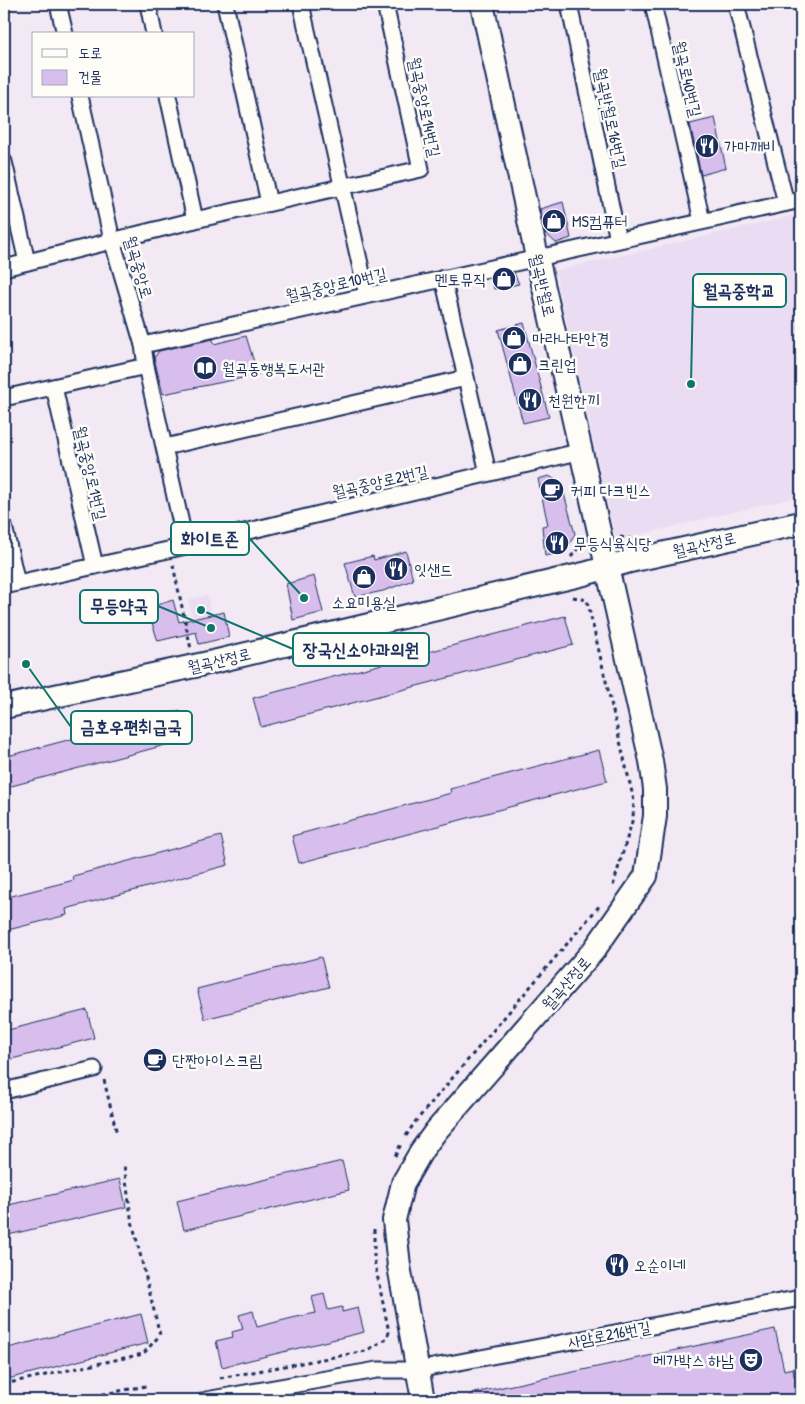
<svg xmlns="http://www.w3.org/2000/svg" width="805" height="1404" viewBox="0 0 805 1404" font-family="'Patrick Hand','Poor Story',sans-serif">
<style>
.built{fill:#eadcf2}
.building{fill:#d8beed;stroke:#1b2f5e}
.lines{fill:none;stroke-linecap:round;stroke-linejoin:round}
.lane-casing{stroke:#1b2f5e;stroke-width:11}
.street-casing{stroke:#1b2f5e;stroke-width:19}
.secondary-casing{stroke:#1b2f5e;stroke-width:26}
.path{stroke:#1b2f5e;stroke-width:3;stroke-dasharray:4 4;stroke-linecap:butt}
.lane{stroke:#fdfcf7;stroke-width:8}
.street{stroke:#fdfcf7;stroke-width:15}
.secondary{stroke:#fdfcf7;stroke-width:22}
.labels{text-anchor:middle;dominant-baseline:central;stroke-width:5;stroke-linejoin:round;paint-order:stroke}
.street-label{font-size:16px;fill:#1b2f5e;stroke:#fdfcf7}
.poi-label{font-size:16px;fill:#1b2f5e;stroke:#fdfcf7;text-anchor:start}
.leader{fill:none;stroke:#0f766e;stroke-width:2}
.callout-dot{fill:#0f766e;stroke:#fdfcf7;stroke-width:2}
.callout{fill:#fdfcf7;stroke:#0f766e;stroke-width:2}
.callout-label{font-size:18px;text-anchor:middle;font-weight:bold;fill:#1b2f5e}
</style>
<rect width="100%" height="100%" fill="#f2e9f4"/>
<filter id="ink" filterUnits="userSpaceOnUse"><feTurbulence type="fractalNoise" baseFrequency=".02" numOctaves="2"/><feDisplacementMap in="SourceGraphic" scale="10" xChannelSelector="R" yChannelSelector="G"/><feConvolveMatrix kernelMatrix="1 2 1 2 8 2 1 2 1" color-interpolation-filters="sRGB"/></filter>
<g filter="url(#ink)">
<g class="built">
<polygon points="801,214 801,496 616,540 555,271"/>
<polygon points="207,595 211,615 193,619 188,600"/>
</g>
<g class="building">
<polygon points="715,118 726,168 701,175 690,124"/>
<polygon points="563,202 571,238 556,243 545,233 540,209"/>
<polygon points="514,273 519,284 494,289 491,278"/>
<polygon points="524,323 549,417 523,423 498,330"/>
<polygon points="246,336 258,375 163,394 154,358 159,351 213,339 214,344"/>
<polygon points="549,476 561,483 575,534 565,552 545,556 542,526 548,525 538,479"/>
<polygon points="406,551 413,580 383,591 355,597 345,563 373,556 374,560"/>
<polygon points="314,576 323,612 293,620 286,584"/>
<polygon points="173,600 179,622 224,612 229,637 199,644 196,632 158,641 147,608"/>
<polygon points="565,616 573,645 261,727 253,698"/>
<polygon points="180,710 188,739 4,788 4,757"/>
<polygon points="599,750 607,781 299,863 292,836 451,793 450,789"/>
<polygon points="221,836 228,865 66,909 67,915 4,931 4,898 74,880 73,876"/>
<polygon points="321,957 329,987 205,1019 197,989"/>
<polygon points="87,1010 94,1038 4,1061 4,1031"/>
<polygon points="342,1161 349,1190 184,1230 177,1201"/>
<polygon points="120,1179 126,1207 4,1236 4,1206"/>
<polygon points="324,1294 328,1310 342,1307 342,1312 358,1308 364,1332 222,1367 216,1341 233,1337 232,1332 243,1329 239,1315 253,1311 257,1327 292,1318 316,1313 312,1297"/>
<polygon points="141,1314 148,1343 4,1380 4,1349"/>
<polygon points="775,1329 784,1370 793,1368 794,1376 801,1374 801,1400 471,1400 470,1394"/>
</g>
<g class="lines">
<g class="lane-casing">
<polyline id="lane" points="279,1386 281,1400"/>
</g>
<g class="street-casing">
<g id="street">
<polyline points="58,4 65,34"/>
<polyline points="148,4 154,34"/>
<polyline points="225,4 269,203"/>
<polyline points="301,4 367,295"/>
<polyline points="569,4 618,240"/>
<polyline points="653,4 702,221"/>
<polyline points="736,4 786,203"/>
<polyline points="80,96 112,240 143,345 146,366 186,546"/>
<polyline points="168,96 195,220"/>
<polyline points="4,162 27,262"/>
<polyline points="4,268 195,220 421,169 385,4"/>
<polyline points="443,278 488,473"/>
<polyline points="143,345 801,200"/>
<polyline points="54,387 95,566"/>
<polyline points="4,398 146,366"/>
<polyline points="165,447 466,378"/>
<polyline points="4,526 17,583"/>
<polyline points="4,586 186,546 582,451"/>
<polyline points="4,1091 94,1069"/>
<polyline points="206,1400 377,1370 417,1370 801,1298"/>
</g>
</g>
<g class="secondary-casing">
<g id="secondary">
<polyline points="4,707 213,662 584,574 630,561 801,523"/>
<polyline points="423,1400 399,1266 394,1220 403,1183 422,1150 436,1131 594,950 646,876 655,816 655,789 651,761 537,257 482,4"/>
</g>
</g>
<g class="path">
<polyline points="620,537 633,539"/>
<polyline points="571,557 582,543"/>
<polyline points="173,565 191,649"/>
<polyline points="573,597 587,600 634,801 633,818 613,886"/>
<polyline points="104,1080 117,1134"/>
<polyline points="406,1136 415,1122 601,904"/>
<polyline points="395,1156 401,1144"/>
<polyline points="220,1378 366,1351 387,1338 389,1332 374,1260 374,1226"/>
<polyline points="4,1384 143,1354 160,1335 131,1217 124,1165"/>
<polyline points="71,1400 146,1386"/>
</g>
<use href="#lane" class="lane"/>
<use href="#street" class="street"/>
<use href="#secondary" class="secondary"/>
</g>
</g>
<defs>
<g id="restaurant-disc" transform="scale(1.25)"><circle r="9.5" fill="#1b2f5e" stroke="#fdfcf7"/><path d="M-5-6h1v4h1v-4h1v4h1v-4h1v5L-1.5 .5V6h-2V.5L-5-1ZM5-6V6H3V1.5H1.5Q1.5-4 5-6Z" fill="#fff"/></g>
<g id="shop-disc" transform="scale(1.25)"><circle r="9.5" fill="#1b2f5e" stroke="#fdfcf7"/><path d="M-5-2.5h2.3a2.7 3.5 0 0 1 5.4 0H5L5.5 6h-11ZM-1.5-2.5h3a1.5 2.3 0 0 0-3 0Z" fill="#fff"/></g>
<g id="library-disc" transform="scale(1.25)"><circle r="9.5" fill="#1b2f5e" stroke="#fdfcf7"/><path d="M-6-4Q-3-5.5-.7-3.5V5Q-3 3-6 4ZM6-4Q3-5.5 .7-3.5V5Q3 3 6 4Z" fill="#fff"/></g>
<g id="cafe-disc" transform="scale(1.25)"><circle r="9.5" fill="#1b2f5e" stroke="#fdfcf7"/><path d="M-5.5-4.5H6V0H3Q3 3.5 0 3.5H-2.5Q-5.5 3.5-5.5 0ZM3-3.2v2h1.7v-2ZM-6 4.5H4V6H-6Z" fill="#fff"/></g>
<g id="theatre-disc" transform="scale(1.25)"><circle r="9.5" fill="#1b2f5e" stroke="#fdfcf7"/><path d="M-5-5.5Q0-4 5-5.5V0Q5 5 0 6Q-5 5-5 0ZM-3.3-2.5H-1v1.5H-3.3ZM1-2.5H3.3v1.5H1ZM-2.8 1Q0 5.5 2.8 1Z" fill="#fff"/></g>
</defs>
<g fill-rule="evenodd">
<use href="#restaurant-disc" x="707" y="146"/>
<use href="#shop-disc" x="554" y="221"/>
<use href="#shop-disc" x="504" y="279"/>
<use href="#shop-disc" x="514" y="338"/>
<use href="#shop-disc" x="520" y="364"/>
<use href="#library-disc" x="205" y="368"/>
<use href="#restaurant-disc" x="530" y="400"/>
<use href="#cafe-disc" x="552" y="490"/>
<use href="#restaurant-disc" x="557" y="543"/>
<use href="#restaurant-disc" x="396" y="569"/>
<use href="#shop-disc" x="364" y="577"/>
<use href="#cafe-disc" x="155" y="1060"/>
<use href="#restaurant-disc" x="617" y="1265"/>
<use href="#theatre-disc" x="751" y="1360"/>
</g>
<g class="labels">
<g class="street-label">
<text transform="translate(688 79) rotate(77)">월곡로40번길</text>
<text transform="translate(425 107) rotate(78)">월곡중앙로14번길</text>
<text transform="translate(611 118) rotate(78)">월곡반월로16번길</text>
<text transform="translate(139 267) rotate(74)">월곡중앙로</text>
<text transform="translate(336 284) rotate(-13)">월곡중앙로10번길</text>
<text transform="translate(543 285) rotate(77)">월곡반월로</text>
<text transform="translate(91 473) rotate(77)">월곡중앙로1번길</text>
<text transform="translate(380 481) rotate(-13)">월곡중앙로2번길</text>
<text transform="translate(704 544) rotate(-13)">월곡산정로</text>
<text transform="translate(219 660) rotate(-13)">월곡산정로</text>
<text transform="translate(566 983) rotate(-49)">월곡산정로</text>
<text transform="translate(609 1334) rotate(-11)">사암로216번길</text>
</g>
<g class="poi-label">
<text x="724" y="146">가마깨비</text>
<text x="572" y="221">MS컴퓨터</text>
<text x="486" y="279" text-anchor="end">멘토뮤직</text>
<text x="532" y="338">마라나타안경</text>
<text x="538" y="364">크린업</text>
<text x="222" y="368">월곡동행복도서관</text>
<text x="548" y="400">천원한끼</text>
<text x="570" y="490">커피 다크빈스</text>
<text x="574" y="543">무등식육식당</text>
<text x="414" y="569">잇샌드</text>
<text x="364" y="602" text-anchor="middle">소요미용실</text>
<text x="172" y="1060">단짠아이스크림</text>
<text x="634" y="1265">오순이네</text>
<text x="734" y="1360" text-anchor="end">메가박스 하남</text>
</g>
</g>
<path class="leader" d="M691 384L693 290M304 598L249 538M211 628L158 606M201 610L293 649M26 664L71 727"/>
<g class="callout-dot">
<circle cx="691" cy="384" r="5"/>
<circle cx="304" cy="598" r="5"/>
<circle cx="211" cy="628" r="5"/>
<circle cx="201" cy="610" r="5"/>
<circle cx="26" cy="664" r="5"/>
</g>
<g class="callout">
<rect x="693" y="274" width="93" height="33" rx="5"/>
<rect x="171" y="522" width="78" height="33" rx="5"/>
<rect x="80" y="590" width="78" height="33" rx="5"/>
<rect x="293" y="633" width="136" height="33" rx="5"/>
<rect x="71" y="711" width="121" height="33" rx="5"/>
</g>
<g class="callout-label">
<text x="739" y="297">월곡중학교</text>
<text x="210" y="545">화이트존</text>
<text x="119" y="612">무등약국</text>
<text x="361" y="656">장국신소아과의원</text>
<text x="131" y="733">금호우편취급국</text>
</g>
<rect width="805" height="1404" fill="none" stroke="#fdfcf7" stroke-width="20"/>
<rect x="10" y="10" width="785" height="1384" fill="none" stroke="#1b2f5e" stroke-width="2" filter="url(#ink)"/>
<rect x="32" y="32" width="162" height="65" fill="#fdfcf7" stroke="#a3aaba"/>
<rect x="42" y="49" width="25" height="8" fill="#fdfcf7" stroke="#a3aaba"/>
<text x="78" y="58" font-size="15" fill="#1b2f5e">도로</text>
<rect x="42" y="70" width="25" height="15" fill="#d8beed" stroke="#a3aaba"/>
<text x="78" y="82" font-size="15" fill="#1b2f5e">건물</text>
</svg>
